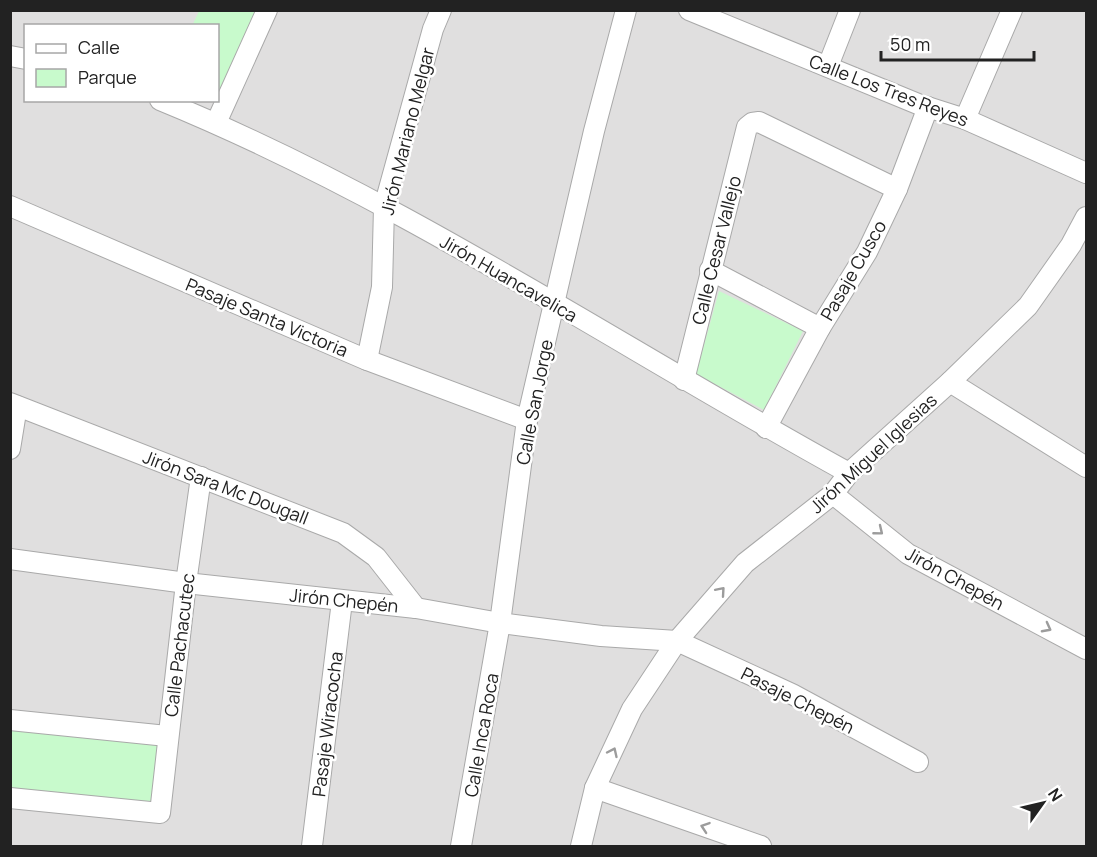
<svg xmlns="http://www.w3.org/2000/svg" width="1097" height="857" viewBox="0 0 1097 857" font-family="Manrope,sans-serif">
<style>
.residential{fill:#e0dfdf;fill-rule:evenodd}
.park{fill:#c8facc}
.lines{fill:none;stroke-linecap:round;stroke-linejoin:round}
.minor-casing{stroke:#a9a9a9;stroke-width:22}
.minor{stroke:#fff;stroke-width:20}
.oneway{stroke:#9c9c9c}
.labels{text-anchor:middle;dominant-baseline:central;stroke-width:5;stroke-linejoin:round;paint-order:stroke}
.street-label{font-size:18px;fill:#222;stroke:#fff}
</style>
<rect width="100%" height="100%" fill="#f2efe9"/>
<path class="residential" d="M11,11h1075v835h-1075zM26,26h192v74h-192z"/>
<g class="park">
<polygon points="199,11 257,11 221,103 214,101 218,100 218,26 192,26"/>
<polygon points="719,291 803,331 764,410 696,374"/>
<polygon points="10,729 158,742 152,803 11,788"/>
</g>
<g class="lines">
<g class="minor-casing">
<g id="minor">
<polyline points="689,10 918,104 965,119 1086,173"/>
<polyline points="10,56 26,59"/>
<polyline points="828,66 850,10"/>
<path d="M160,100c242,99 461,248 689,373"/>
<polyline points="965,119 1012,10"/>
<polyline points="216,123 267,10"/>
<polyline points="10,206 367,360 527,420"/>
<polyline points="710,270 820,328"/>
<polyline points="367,360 382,287 384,207 433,29 441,10"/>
<polyline points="684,380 747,127 752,123 759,122 897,189"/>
<polyline points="950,382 1086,467"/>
<polyline points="10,403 343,533 376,557 416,608"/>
<polyline points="766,428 820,328 867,252 897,189 928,107"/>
<polyline points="10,449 17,406"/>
<polyline points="833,494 908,554 1086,649"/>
<polyline points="10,559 186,583 416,608 500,623 601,636 677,641 792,694 918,762"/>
<polyline points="10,720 167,736"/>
<polyline points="595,788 761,846"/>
<polyline points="10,798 160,813 186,583 201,477"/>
<polyline points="312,846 342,601"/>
<polyline points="461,846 500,623 527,420 594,131 626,10"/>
<polyline points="581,846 595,788 632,709 677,641 745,563 833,494 849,473 950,382 1028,306 1071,245 1086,217"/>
</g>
</g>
<use href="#minor" class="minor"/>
</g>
<defs><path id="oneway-chevron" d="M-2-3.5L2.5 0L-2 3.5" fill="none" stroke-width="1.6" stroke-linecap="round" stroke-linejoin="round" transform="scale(1.5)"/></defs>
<g class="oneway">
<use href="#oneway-chevron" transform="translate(879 531) rotate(39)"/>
<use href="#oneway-chevron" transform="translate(721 591) rotate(-49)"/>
<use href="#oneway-chevron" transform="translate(1047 628) rotate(28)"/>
<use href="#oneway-chevron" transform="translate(613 752) rotate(-65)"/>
<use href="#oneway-chevron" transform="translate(705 827) rotate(-161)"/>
</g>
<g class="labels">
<g class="street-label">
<text transform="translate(889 90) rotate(21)">Calle Los Tres Reyes</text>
<text transform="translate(407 131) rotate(-76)">Jirón Mariano Melgar</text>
<text transform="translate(716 250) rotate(-76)">Calle Cesar Vallejo</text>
<text transform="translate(853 270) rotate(-60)">Pasaje Cusco</text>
<text transform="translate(509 278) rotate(30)">Jirón Huancavelica</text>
<text transform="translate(267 317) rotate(23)">Pasaje Santa Victoria</text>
<text transform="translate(534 402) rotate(-79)">Calle San Jorge</text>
<text transform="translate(873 453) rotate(-43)">Jirón Miguel Iglesias</text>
<text transform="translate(226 487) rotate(21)">Jirón Sara Mc Dougall</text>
<text transform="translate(955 578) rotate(29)">Jirón Chepén</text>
<text transform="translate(344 600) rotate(6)">Jirón Chepén</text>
<text transform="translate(179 645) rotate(-83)">Calle Pachacutec</text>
<text transform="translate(798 700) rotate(27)">Pasaje Chepén</text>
<text transform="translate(327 724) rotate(-83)">Pasaje Wiracocha</text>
<text transform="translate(481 735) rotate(-80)">Calle Inca Roca</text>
</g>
</g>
<rect width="1097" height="857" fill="none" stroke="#222222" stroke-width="24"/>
<rect x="24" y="24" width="195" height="78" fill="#ffffff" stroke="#a7a7a7" stroke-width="1.5"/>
<rect x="36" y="44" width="30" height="9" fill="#ffffff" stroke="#a7a7a7" stroke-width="1.5"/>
<text x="78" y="54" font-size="18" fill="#222222">Calle</text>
<rect x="36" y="69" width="30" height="18" fill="#c8facc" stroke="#a7a7a7" stroke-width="1.5"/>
<text x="78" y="84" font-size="18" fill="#222222">Parque</text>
<g transform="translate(1043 803) rotate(56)" stroke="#ffffff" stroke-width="4.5" paint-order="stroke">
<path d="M0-4.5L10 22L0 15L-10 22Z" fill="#222222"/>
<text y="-9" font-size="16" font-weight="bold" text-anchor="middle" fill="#222222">N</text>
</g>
<path d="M881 51v9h153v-9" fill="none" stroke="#222222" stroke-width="3"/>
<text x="890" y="51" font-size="18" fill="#222222" stroke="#ffffff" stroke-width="4.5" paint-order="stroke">50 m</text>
</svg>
